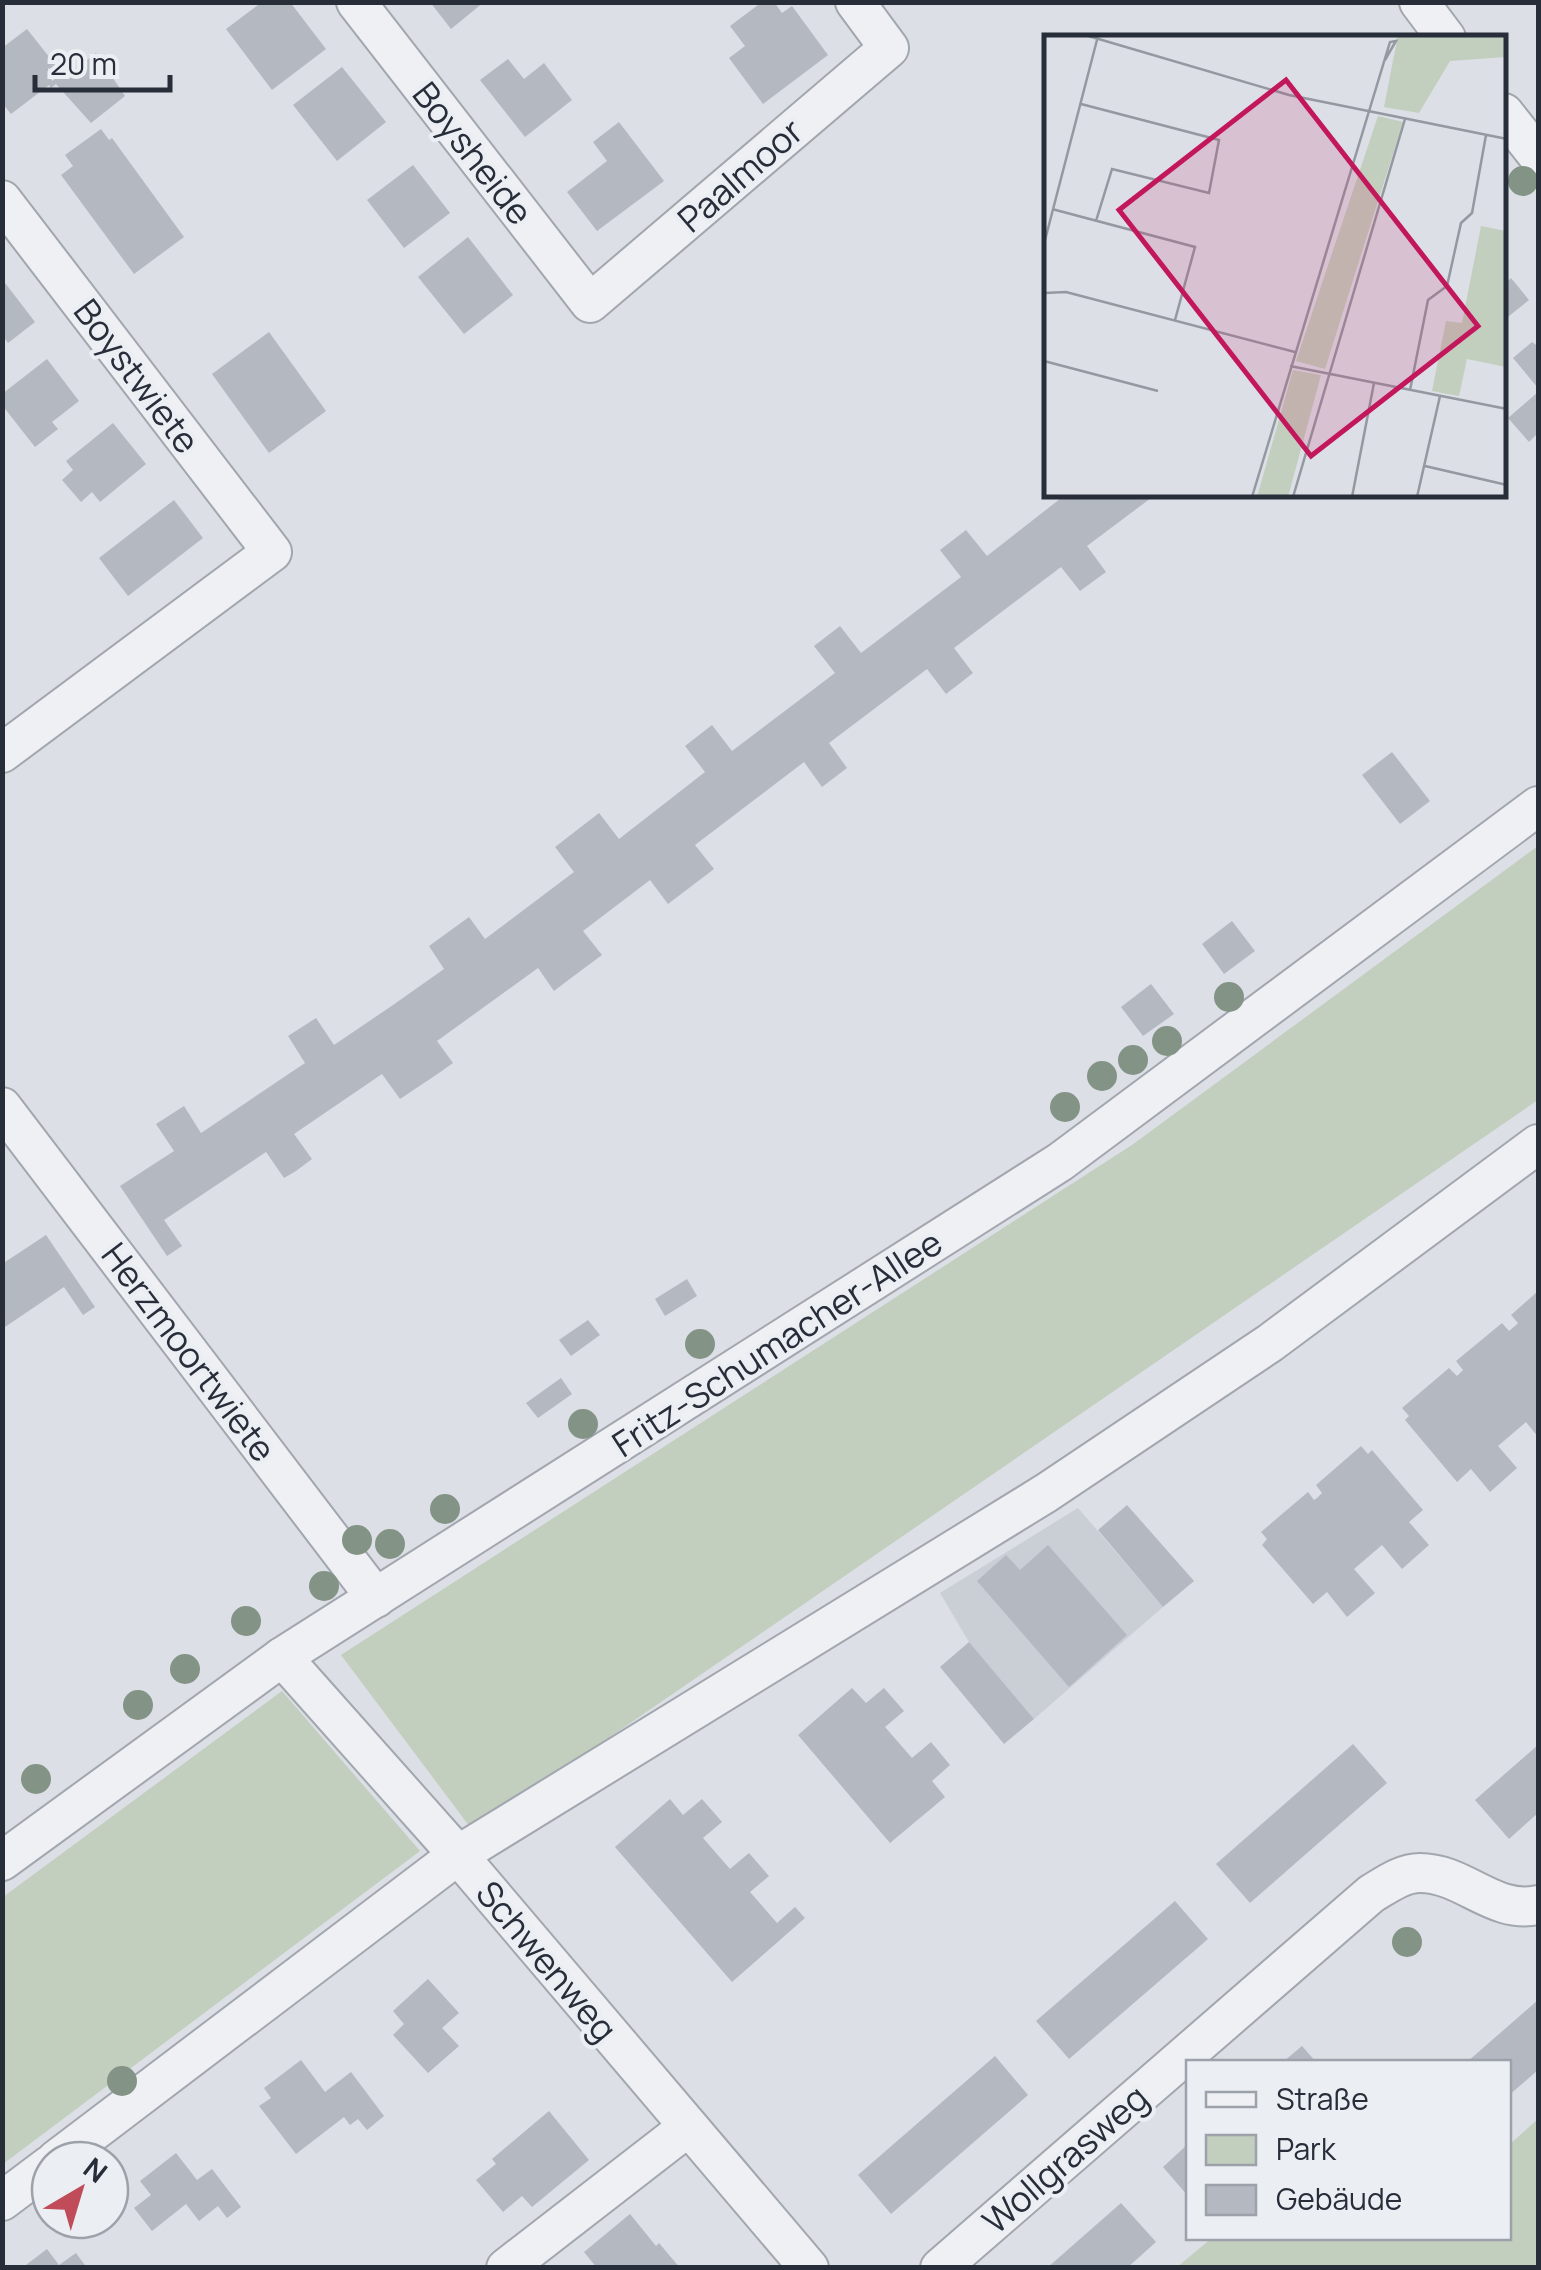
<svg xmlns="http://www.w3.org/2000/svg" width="1541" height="2270" viewBox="0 0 1541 2270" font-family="Manrope,sans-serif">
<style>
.built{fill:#caced5}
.green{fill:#c2cebe}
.building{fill:#b4b8c1}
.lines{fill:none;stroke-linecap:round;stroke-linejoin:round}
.street-casing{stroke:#a2a6ae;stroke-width:42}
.street{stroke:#eef0f4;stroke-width:38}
.tree{fill:#839385}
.labels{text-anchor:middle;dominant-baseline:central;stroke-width:8;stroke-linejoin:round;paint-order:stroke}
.street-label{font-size:35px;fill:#272d39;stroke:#ebeef3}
.inset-road{fill:none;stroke:#9498a0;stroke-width:2.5}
.view{fill:#c2185b;fill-opacity:0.15;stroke:#c2185b;stroke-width:5}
.inset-edge{fill:none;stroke:#272d39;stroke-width:5}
</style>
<rect width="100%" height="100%" fill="#dcdfe5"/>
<polygon class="built" points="1078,1508 1163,1607 1034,1719 969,1642 940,1593"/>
<g class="green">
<polygon points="1538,846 1538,1100 473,1831 341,1655 1132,1145"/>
<polygon points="282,1691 420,1851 3,2164 3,1897"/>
<polygon points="1538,2119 1538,2267 1177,2267 1212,2238 1508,2238 1509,2145"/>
</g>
<g class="building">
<polygon points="262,2 290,2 326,49 272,90 226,29"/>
<polygon points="430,2 484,2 451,29"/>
<polygon points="762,2 774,2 782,13 792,6 828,55 763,104 729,58 745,46 730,26"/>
<polygon points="27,29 65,77 96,53 125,96 91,123 56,84 51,88 49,85 11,114 2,103 2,48"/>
<polygon points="508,59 524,79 544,63 572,100 525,137 480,80"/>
<polygon points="342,67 386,122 337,161 293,105"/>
<polygon points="619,122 664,181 597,231 567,192 607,161 593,142"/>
<polygon points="101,129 109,140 112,138 184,237 134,274 61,175 73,166 65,155"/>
<polygon points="413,165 450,213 404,248 367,200"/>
<polygon points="468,237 513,295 464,334 418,277"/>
<polygon points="1511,278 1529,300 1504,320 1504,285"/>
<polygon points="2,279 35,322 8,343 2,335"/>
<polygon points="269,332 326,411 269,453 212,374"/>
<polygon points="1532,342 1538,346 1538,388 1513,358"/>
<polygon points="47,359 79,401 52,422 58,429 35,447 2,405 2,394"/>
<polygon points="1538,392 1538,433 1529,442 1508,418"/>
<polygon points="113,423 146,464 100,502 92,492 81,502 62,480 73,470 66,461"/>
<polygon points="1065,495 1155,495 1087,546 1106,572 1080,591 1061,567 954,648 973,673 946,694 927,669 829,743 847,768 822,787 804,762 695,845 714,869 668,904 650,880 583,931 602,955 567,981 554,991 538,968 437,1041 453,1063 439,1073 400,1099 382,1074 294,1134 312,1159 296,1171 284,1178 266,1152 164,1220 182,1246 167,1256 120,1186 174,1151 156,1124 184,1106 201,1133 305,1063 288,1036 316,1018 334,1045 393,1005 444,969 429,946 469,917 485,939 574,872 555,847 599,813 619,839 705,772 685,746 712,725 732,751 835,673 814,646 840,626 861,653 961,577 940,550 966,530 987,556"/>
<polygon points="174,500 203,538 128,596 99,558"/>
<polygon points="1392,752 1430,801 1400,824 1362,775"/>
<polygon points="1232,921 1255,951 1224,974 1202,944"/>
<polygon points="1151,984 1174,1014 1143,1036 1121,1007"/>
<polygon points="46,1235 95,1307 83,1315 64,1287 2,1329 2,1264"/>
<polygon points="687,1279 697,1296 665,1316 655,1299"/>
<polygon points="1538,1291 1538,1437 1526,1422 1498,1446 1517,1468 1490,1492 1471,1469 1457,1482 1405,1420 1409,1416 1402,1408 1449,1368 1457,1376 1463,1370 1456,1361 1502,1323 1509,1331 1515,1326 1518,1323 1511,1315"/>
<polygon points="588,1320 600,1335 571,1356 559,1340"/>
<polygon points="561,1378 572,1394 538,1418 526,1403"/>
<polygon points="1361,1446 1368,1454 1372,1450 1423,1510 1409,1522 1429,1545 1402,1569 1382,1545 1354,1569 1375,1593 1347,1617 1327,1592 1313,1604 1262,1545 1267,1539 1261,1532 1308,1492 1314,1500 1317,1498 1322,1493 1316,1485"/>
<polygon points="1127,1505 1194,1581 1163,1607 1098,1530"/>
<polygon points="1048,1545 1127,1635 1069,1687 977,1581 1006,1555 1020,1570"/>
<polygon points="969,1642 1034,1719 1004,1744 940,1667"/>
<polygon points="852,1688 866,1703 884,1688 904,1711 885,1727 912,1758 931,1742 950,1765 932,1781 945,1797 890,1843 798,1735"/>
<polygon points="1353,1744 1387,1783 1250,1903 1216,1864"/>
<polygon points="1538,1745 1538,1813 1509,1839 1475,1800"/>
<polygon points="670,1799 683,1815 702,1799 722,1822 703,1838 730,1869 749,1853 769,1876 750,1892 777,1923 795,1907 805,1918 732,1982 615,1847"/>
<polygon points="1175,1901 1208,1939 1069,2059 1036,2021"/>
<polygon points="428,1979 459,2013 442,2028 459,2046 428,2073 393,2035 404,2024 393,2011"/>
<polygon points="1538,2000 1538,2070 1508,2096 1508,2062 1467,2062"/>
<polygon points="1302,2046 1316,2062 1283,2062"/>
<polygon points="995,2056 1028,2095 891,2214 858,2175"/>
<polygon points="301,2060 325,2092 351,2072 384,2116 367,2130 358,2119 350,2125 344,2117 296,2154 259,2106 271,2098 264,2088"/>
<polygon points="549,2111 589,2160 532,2207 522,2196 503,2212 476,2180 496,2164 492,2159"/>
<polygon points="1188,2144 1188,2196 1163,2167"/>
<polygon points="176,2153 197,2180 212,2169 241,2207 227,2218 218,2206 199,2221 186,2204 152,2231 134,2208 151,2195 140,2181"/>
<polygon points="1121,2203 1156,2242 1127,2268 1047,2268"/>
<polygon points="630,2214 656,2246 659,2243 680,2268 597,2268 584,2252"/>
<polygon points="47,2249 59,2265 76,2253 87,2268 22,2268"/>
</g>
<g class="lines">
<g class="street-casing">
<g id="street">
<polyline points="356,2 590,303 889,48 855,2"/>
<polyline points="1419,2 1446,38"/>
<polyline points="1504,113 1538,156"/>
<polyline points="2,200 272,552 2,753"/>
<polyline points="2,1107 376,1598"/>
<polyline points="282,1657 458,1855 809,2268"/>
<polyline points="2,1861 282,1657 1060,1162 1538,806"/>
<polyline points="56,2160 458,1855 1046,1493 1270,1343 1538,1144"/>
<polyline points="2,2201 50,2165"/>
<polyline points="506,2268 688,2127"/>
<path d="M940,2268l431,-374c15,-9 31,-21 49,-21 44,0 74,42 118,32"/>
</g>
</g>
<use href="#street" class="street"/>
</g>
<g class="tree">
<circle cx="1523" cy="181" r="15"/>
<circle cx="1229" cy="997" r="15"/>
<circle cx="1167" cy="1041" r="15"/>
<circle cx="1133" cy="1060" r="15"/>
<circle cx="1102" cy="1076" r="15"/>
<circle cx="1065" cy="1107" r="15"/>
<circle cx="700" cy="1344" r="15"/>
<circle cx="583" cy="1424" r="15"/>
<circle cx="445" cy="1509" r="15"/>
<circle cx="357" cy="1540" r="15"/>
<circle cx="390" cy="1544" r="15"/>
<circle cx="324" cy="1586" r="15"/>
<circle cx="246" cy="1621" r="15"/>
<circle cx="185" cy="1669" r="15"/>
<circle cx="138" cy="1705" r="15"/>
<circle cx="36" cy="1779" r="15"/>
<circle cx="1407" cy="1942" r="15"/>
<circle cx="122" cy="2081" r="15"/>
</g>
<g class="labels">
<g class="street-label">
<text transform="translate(473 153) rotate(52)">Boysheide</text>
<text transform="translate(740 175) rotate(-41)">Paalmoor</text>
<text transform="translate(137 376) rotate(53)">Boystwiete</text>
<text transform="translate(777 1343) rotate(-33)">Fritz-Schumacher-Allee</text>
<text transform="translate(189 1352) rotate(53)">Herzmoortwiete</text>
<text transform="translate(547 1961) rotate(50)">Schwenweg</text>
<text transform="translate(1065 2159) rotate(-41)">Wollgrasweg</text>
</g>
</g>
<g transform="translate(1044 35)">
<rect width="462" height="462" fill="#dcdfe5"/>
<path d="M354,0h108v22l-56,4 -31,52 -35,-6zM334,81l25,6 -78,247 -29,-8zM437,191l25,5v136l-39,-8 -8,37 -27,-5 14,-70 16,2zM249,335l28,5 -33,122h-31z" fill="#c2cebe"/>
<path class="inset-road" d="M41,0l204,60 218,44M37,69l138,36 -10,53 -97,-24 -16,52M8,174l143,38 -20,73M0,209l54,-208M0,258l22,-1 229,60M0,326l114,30M246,331l217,43M366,355l18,-90 19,-14 14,-63 11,-10 14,-78M381,431l82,19M208,462l138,-455 6,-1 -11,19M249,462l112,-378M308,462l22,-114M373,462l23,-101"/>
<path class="view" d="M242,45l192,246 -167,130 -192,-246z"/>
<rect width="462" height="462" class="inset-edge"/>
</g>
<rect width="1541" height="2270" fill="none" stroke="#272d39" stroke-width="10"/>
<rect x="1186" y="2060" width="325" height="180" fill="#ebeef3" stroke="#9da1a9" stroke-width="2.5"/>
<rect x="1206" y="2092" width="50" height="15" fill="#eef0f4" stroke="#9da1a9" stroke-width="2.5"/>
<text x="1276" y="2110" font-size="30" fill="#272d39">Straße</text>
<rect x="1206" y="2135" width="50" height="30" fill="#c2cebe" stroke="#9da1a9" stroke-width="2.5"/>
<text x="1276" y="2160" font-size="30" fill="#272d39">Park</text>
<rect x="1206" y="2185" width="50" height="30" fill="#b4b8c1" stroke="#9da1a9" stroke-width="2.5"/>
<text x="1276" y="2210" font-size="30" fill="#272d39">Gebäude</text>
<g transform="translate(80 2190) rotate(38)"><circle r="48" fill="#ebeef3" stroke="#9da1a9" stroke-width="2.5"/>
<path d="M0-8L18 38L0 25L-18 38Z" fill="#c04b59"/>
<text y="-15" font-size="28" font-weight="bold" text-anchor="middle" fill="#272d39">N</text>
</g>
<path d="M35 75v15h135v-15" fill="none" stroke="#272d39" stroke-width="5"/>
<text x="50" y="75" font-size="30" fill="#272d39" stroke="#ebeef3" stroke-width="8" paint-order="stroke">20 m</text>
</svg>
